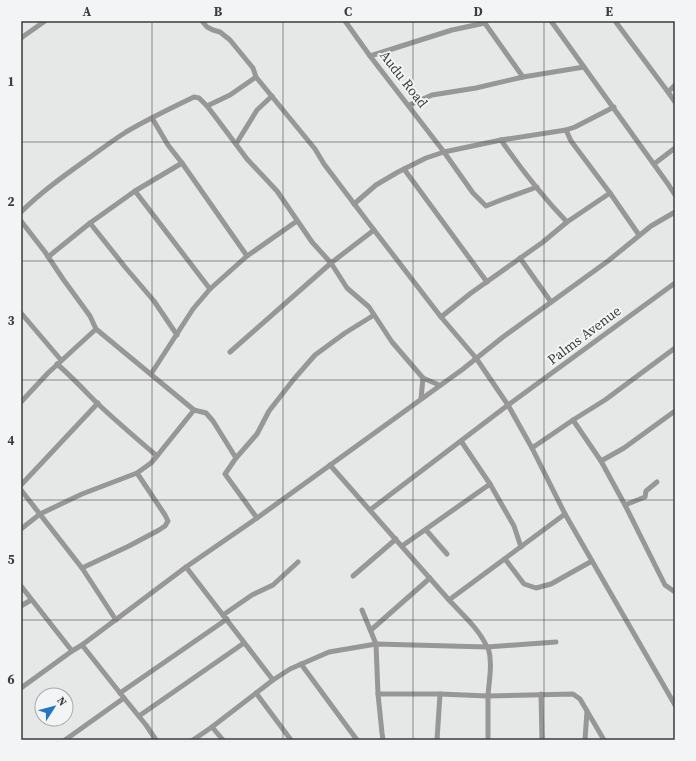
<svg xmlns="http://www.w3.org/2000/svg" width="696" height="761" viewBox="0 0 696 761" font-family="'Source Serif 4',serif">
<style>
.lines{fill:none;stroke-linecap:round;stroke-linejoin:round}
.minor{stroke:#979797;stroke-width:5}
.grid{fill:none;stroke:#3b3c3c;stroke-width:1;stroke-opacity:0.55}
.labels{text-anchor:middle;dominant-baseline:central;stroke-width:4;stroke-linejoin:round;paint-order:stroke}
.street-label{font-size:14px;fill:#3b3c3c;stroke:#f3f4f5}
.neatline{fill:none;stroke:#3b3c3c;stroke-width:1.5}
.grid-label{font-size:13px;text-anchor:middle;font-weight:bold;fill:#3b3c3c}
</style>
<rect width="100%" height="100%" fill="#e6e7e7"/>
<g class="lines">
<g class="minor">
<polyline points="202,21 207,27 213,30 220,32 230,40 253,68 256,77 315,149 324,164 374,230 441,317 476,358 491,380 508,405 532,448 565,514 675,705"/>
<polyline points="345,21 370,56 444,152 473,193 486,206 501,200 537,187"/>
<polyline points="551,21 668,184 675,195"/>
<polyline points="615,21 668,92 675,102"/>
<polyline points="484,22 523,77"/>
<polyline points="21,38 45,21"/>
<polyline points="370,56 452,30 485,23"/>
<polyline points="668,92 675,85"/>
<polyline points="409,105 432,95 476,88 523,77 584,67"/>
<polyline points="207,106 230,95 256,77"/>
<polyline points="152,118 168,145 182,163 247,256"/>
<polyline points="566,130 571,141 610,193 639,235"/>
<path d="M501,140c20,29 42,57 66,82"/>
<polyline points="236,144 257,110 272,96"/>
<polyline points="654,164 675,148"/>
<polyline points="404,169 487,282"/>
<polyline points="135,191 210,289"/>
<polyline points="354,204 376,185 398,172 426,158 444,152 501,140 566,130 575,127 614,107"/>
<path d="M21,212c22,-22 47,-39 72,-57 11,-8 22,-16 33,-23 22,-13 45,-24 68,-35l5,1 8,8 10,13 30,40 30,32 35,51 19,21 43,-33"/>
<polyline points="21,221 45,252 63,279 90,316 96,329 194,410 206,413 213,421 236,458"/>
<polyline points="90,223 125,267 154,301 177,335"/>
<polyline points="48,257 90,223 135,191 182,163"/>
<polyline points="520,258 551,302"/>
<polyline points="21,313 61,360"/>
<polyline points="441,317 471,293 543,242 567,222 610,193"/>
<polyline points="230,352 331,263 347,288 369,307 392,342 423,378 439,385"/>
<path d="M57,364c14,12 27,26 40,39 19,18 40,36 60,53"/>
<polyline points="151,374 193,309 210,289 247,256 297,221"/>
<polyline points="421,399 423,378"/>
<polyline points="21,402 48,373 96,329"/>
<polyline points="573,420 601,461 625,505 665,585 675,592"/>
<polyline points="461,441 490,484 514,526 521,547"/>
<polyline points="532,448 573,420 605,400 675,348"/>
<polyline points="601,461 624,448 675,411"/>
<path d="M330,465l119,135c14,15 30,29 38,47h1c5,16 1,33 0,49 0,15 0,29 0,44"/>
<polyline points="21,485 98,403"/>
<polyline points="21,490 82,568 116,620"/>
<polyline points="625,505 645,497 646,491 657,482"/>
<polyline points="370,510 508,405 675,283"/>
<polyline points="257,518 225,474 236,458 257,434 269,411 294,379 315,355 345,333 374,315"/>
<polyline points="21,529 40,514 82,494 137,473 151,463 157,456 194,410"/>
<polyline points="426,530 447,554"/>
<polyline points="402,546 490,484"/>
<polyline points="505,559 524,584 536,588 551,584 592,561"/>
<polyline points="186,567 273,680"/>
<polyline points="82,568 129,546 159,530 165,526 168,521 165,515 137,473"/>
<polyline points="353,576 396,539"/>
<polyline points="21,586 72,651"/>
<polyline points="449,600 565,514"/>
<polyline points="21,606 31,600"/>
<polyline points="362,610 376,644 378,694 382,733 383,740"/>
<polyline points="223,615 252,595 273,585 298,562"/>
<polyline points="371,630 430,578"/>
<polyline points="82,645 124,698 146,725 156,740"/>
<polyline points="301,664 357,740"/>
<polyline points="21,688 72,651 82,645 186,567 257,518 463,369 503,337 608,261 651,226 675,212"/>
<polyline points="120,693 227,619"/>
<polyline points="256,693 291,740"/>
<polyline points="378,694 440,694 488,696 573,694 580,699 604,740"/>
<polyline points="541,694 542,740"/>
<polyline points="139,716 244,643"/>
<polyline points="212,727 223,740"/>
<polyline points="65,740 124,698"/>
<polyline points="193,740 212,727 273,680 290,669 329,652 376,644 487,647 556,642"/>
<polyline points="437,740 440,694"/>
<polyline points="585,740 587,711"/>
</g>
</g>
<path class="grid" d="M152,21v719M283,21v719M413,21v719M544,21v719M21,142h654M21,261h654M21,380h654M21,500h654M21,620h654"/>
<g class="labels">
<g class="street-label">
<text transform="translate(404 79) rotate(52)">Audu Road</text>
<text transform="translate(584 335) rotate(-37)">Palms Avenue</text>
</g>
</g>
<rect width="696" height="761" fill="none" stroke="#f3f4f5" stroke-width="44"/>
<g transform="translate(54 707) rotate(54)"><circle r="19" fill="#f3f4f5" stroke="#a9aaab"/>
<path d="M0-3L7 15L0 10L-7 15Z" fill="#2278c6"/>
<text y="-6" font-size="11" font-weight="bold" text-anchor="middle" fill="#3b3c3c">N</text>
</g>
<rect x="22" y="22" width="652" height="717" class="neatline"/>
<g class="grid-label">
<text x="87" y="16">A</text>
<text x="218" y="16">B</text>
<text x="348" y="16">C</text>
<text x="478" y="16">D</text>
<text x="609" y="16">E</text>
<text x="11" y="86">1</text>
<text x="11" y="206">2</text>
<text x="11" y="325">3</text>
<text x="11" y="445">4</text>
<text x="11" y="564">5</text>
<text x="11" y="684">6</text>
</g>
</svg>
